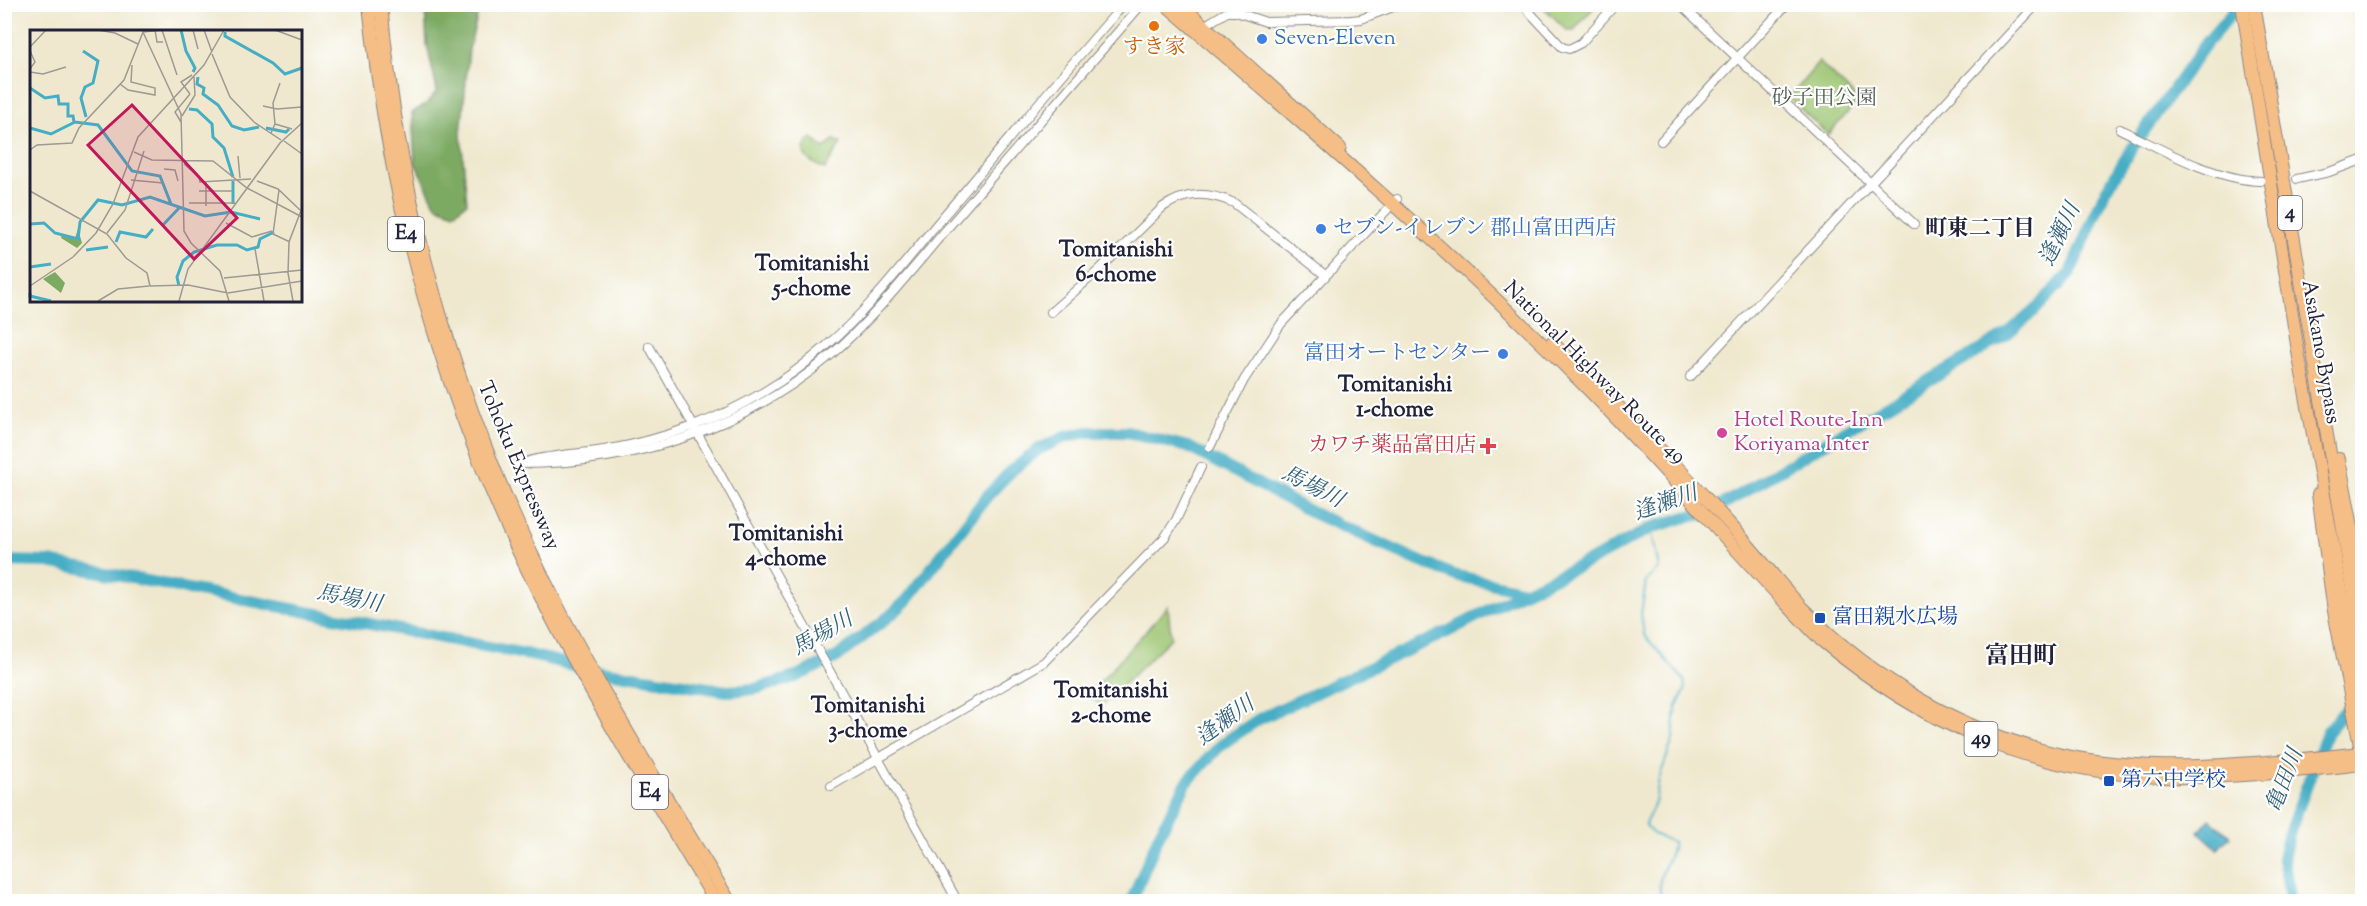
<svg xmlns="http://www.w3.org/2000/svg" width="2367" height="906" viewBox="0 0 2367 906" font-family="'Sorts Mill Goudy','Noto Serif JP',serif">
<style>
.green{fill:#9cc571;stroke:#5f7456;stroke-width:1.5}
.forest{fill:#7daa63;stroke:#50664f;stroke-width:1.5}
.water{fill:#46adc5;stroke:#346880;stroke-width:1.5}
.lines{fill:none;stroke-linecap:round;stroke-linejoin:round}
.stream{stroke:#46adc5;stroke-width:2}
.river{stroke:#46adc5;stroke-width:12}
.minor-casing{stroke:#888584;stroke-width:10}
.highway-casing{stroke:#888584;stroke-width:14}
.minor{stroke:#fff;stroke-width:8}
.highway{stroke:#f6be87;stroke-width:12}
.food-dot{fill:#e8710a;stroke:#fff;stroke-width:2}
.shop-dot{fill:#3f7fe0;stroke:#fff;stroke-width:2}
.hotel-dot{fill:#d1479c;stroke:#fff;stroke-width:2}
.health-dot{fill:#e0444e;stroke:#fff;stroke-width:2}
.transit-dot{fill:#1a4fb4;stroke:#fff;stroke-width:2}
.labels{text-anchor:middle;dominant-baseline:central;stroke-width:4.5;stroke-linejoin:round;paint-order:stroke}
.shield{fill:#fff;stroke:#646476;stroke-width:1.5}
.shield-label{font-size:20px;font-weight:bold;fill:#22223b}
.shop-label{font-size:21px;fill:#366cbe;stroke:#fff;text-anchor:start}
.food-label{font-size:21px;fill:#c56008;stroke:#fff}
.park-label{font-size:21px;fill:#4d5b4e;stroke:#fff}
.street-label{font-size:21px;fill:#22223b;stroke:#fff}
.hotel-label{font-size:21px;fill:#b23c85;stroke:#fff;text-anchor:start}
.health-label{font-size:21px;fill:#be3a42;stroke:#fff;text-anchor:end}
.transit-label{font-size:21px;fill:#164399;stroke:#fff;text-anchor:start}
.neighbourhood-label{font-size:22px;font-weight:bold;fill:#22223b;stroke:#fff}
.water-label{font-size:22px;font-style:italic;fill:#326179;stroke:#fff}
.quarter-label{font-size:24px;font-weight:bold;fill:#22223b;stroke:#fff}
.inset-river{fill:none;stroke:#46adc5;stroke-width:3}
.inset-road{fill:none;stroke:#9d9993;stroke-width:1.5}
.view{fill:#c2185b;fill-opacity:0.15;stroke:#c2185b;stroke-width:3}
.inset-edge{fill:none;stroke:#22223b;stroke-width:3}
</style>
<rect width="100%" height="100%" fill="#fff"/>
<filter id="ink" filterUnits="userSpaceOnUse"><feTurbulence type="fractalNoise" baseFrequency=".0167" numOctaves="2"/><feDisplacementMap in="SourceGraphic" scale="12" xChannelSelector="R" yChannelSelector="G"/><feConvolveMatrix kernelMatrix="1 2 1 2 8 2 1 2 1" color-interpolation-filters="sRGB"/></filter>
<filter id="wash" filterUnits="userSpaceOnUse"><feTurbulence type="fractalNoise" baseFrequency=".008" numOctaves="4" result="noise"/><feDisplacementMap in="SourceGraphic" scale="24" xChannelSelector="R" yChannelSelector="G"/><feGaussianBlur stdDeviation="1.35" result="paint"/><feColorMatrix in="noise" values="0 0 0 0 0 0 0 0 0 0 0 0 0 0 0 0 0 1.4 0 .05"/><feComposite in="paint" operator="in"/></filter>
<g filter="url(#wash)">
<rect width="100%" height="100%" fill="#efe8ce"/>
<g class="green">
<polygon points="1541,5 1596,5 1574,30 1567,30"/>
<polygon points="1819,62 1859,100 1828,135 1789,98"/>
<path d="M812,138l12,11 10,-9 7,3 -16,26c-15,-6 -31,-16 -13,-31z"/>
<polygon points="1168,606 1171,638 1101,707 1089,694"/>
</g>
<polygon class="forest" points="425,5 480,5 469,49 461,134 467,203 454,213 436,206 415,163 412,113 427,103 437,91 427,45"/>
<polygon class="water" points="2210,819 2230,836 2218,849 2199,832"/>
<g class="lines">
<path class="stream" d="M1651,528l8,40 -13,13 -5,33 3,21 40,45 1,10 -9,18 -3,31 -14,40 -4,24 -10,21 8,10 20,8c-2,22 -21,33 -10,60"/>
<g class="river">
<polyline points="4,561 49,562 530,655 589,669 727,691 755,689 795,677 837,657 891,615 907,600 988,495 1011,471 1039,449 1065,437 1087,432 1127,432 1188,447 1313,513 1419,561 1454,575 1525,591"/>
<polyline points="1131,902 1159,835 1187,782 1218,748 1228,740 1259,719 1449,631 1519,594 1594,559 1651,528 1686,517 1707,514 2007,334 2034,311 2070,273 2104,194 2132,148 2207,42 2240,4"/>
<polyline points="2291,902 2283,858 2289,833 2327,732 2357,697"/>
</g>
</g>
</g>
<g filter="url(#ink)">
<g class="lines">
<g class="minor-casing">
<g id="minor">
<polyline points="1522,4 1562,47 1569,49 1581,43 1616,4"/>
<polyline points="1680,4 1914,224"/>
<polyline points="1202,27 1227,12 1236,12 1266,22 1351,20 1361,19 1401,4"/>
<path d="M2120,129c41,20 95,51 141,52"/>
<polyline points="1661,141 1787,4"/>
<polyline points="2297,179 2329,172 2362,160"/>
<path d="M1051,312l48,-42 64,-63c24,-16 45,-15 71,-4l91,72"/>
<polyline points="649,346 958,902"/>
<polyline points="1690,377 2037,4"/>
<polyline points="1210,447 1244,380 1281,324 1397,199"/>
<path d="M529,461c27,-7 54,-7 81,-12 28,-5 56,-13 83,-23 47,-17 95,-46 132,-79 44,-37 79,-84 116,-128 61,-71 120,-144 183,-215"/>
<path d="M516,464c114,1 227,-34 315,-109 45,-39 81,-86 120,-131 64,-73 127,-147 191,-220"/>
<polyline points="831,786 1044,662 1165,537 1176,520 1201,467"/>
</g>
</g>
<g class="highway-casing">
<g id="highway">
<path d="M369,4c19,193 69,378 152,553 57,119 127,232 195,345"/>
<path d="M381,4c16,177 61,347 132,509 60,136 140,262 217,389"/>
<path d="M1165,4c141,122 283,245 415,377 83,83 158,175 241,259 100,83 206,131 338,137 67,2 137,-6 203,-13"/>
<polyline points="1180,4 1340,148"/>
<polyline points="2242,4 2299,357 2362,705"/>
<polyline points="2254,4 2362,642"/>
<path d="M1552,342c64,60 125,123 183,188 23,26 44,53 67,78 70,71 161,125 260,147 98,21 201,8 300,-2"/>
<polyline points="2339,459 2362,579"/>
<polyline points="2318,494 2334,611 2362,756"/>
</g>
</g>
<use href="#minor" class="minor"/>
<use href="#highway" class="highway"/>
</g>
</g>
<circle class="food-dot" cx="1154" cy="26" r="6"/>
<g class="shop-dot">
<circle cx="1262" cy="39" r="6"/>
<circle cx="1321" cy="229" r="6"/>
<circle cx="1503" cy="354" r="6"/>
</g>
<circle class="hotel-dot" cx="1722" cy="433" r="6"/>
<path class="health-dot" d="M1485 437h6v6h6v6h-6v6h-6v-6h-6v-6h6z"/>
<g class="transit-dot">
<rect x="1814" y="612" width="12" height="12" rx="3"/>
<rect x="2103" y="775" width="12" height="12" rx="3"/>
</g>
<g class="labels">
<g class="shield">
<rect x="2278" y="196" width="24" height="34" rx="4.5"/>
<rect x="388" y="217" width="36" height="34" rx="4.5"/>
<rect x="1964.5" y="722" width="33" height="34" rx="4.5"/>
<rect x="632" y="775" width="36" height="34" rx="4.5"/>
</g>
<g class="shield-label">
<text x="2290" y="213">4</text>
<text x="406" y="234">E4</text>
<text x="1981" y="739">49</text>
<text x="650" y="792">E4</text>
</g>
<g class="shop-label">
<text x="1274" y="39">Seven-Eleven</text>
<text x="1333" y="229">セブン-イレブン 郡山富田西店</text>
<text x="1491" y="354" text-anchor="end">富田オートセンター</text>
</g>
<g class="food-label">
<text x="1154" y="48">すき家</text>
</g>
<g class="park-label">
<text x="1824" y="99">砂子田公園</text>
</g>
<g class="street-label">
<text transform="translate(2320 352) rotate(80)">Asakano Bypass</text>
<text transform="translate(1594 373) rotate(45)">National Highway Route 49</text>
<text transform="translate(518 466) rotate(67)">Tohoku Expressway</text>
</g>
<g class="hotel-label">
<text x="1734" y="421">Hotel Route-Inn<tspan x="1734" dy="24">Koriyama Inter</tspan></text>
</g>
<g class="health-label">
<text x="1476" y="446">カワチ薬品富田店</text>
</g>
<g class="transit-label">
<text x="1832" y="618">富田親水広場</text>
<text x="2121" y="781">第六中学校</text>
</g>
<g class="neighbourhood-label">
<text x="1980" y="230">町東二丁目</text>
<text x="1116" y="251">Tomitanishi<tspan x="1116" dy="25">6-chome</tspan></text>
<text x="812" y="265">Tomitanishi<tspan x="812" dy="25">5-chome</tspan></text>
<text x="1395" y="386">Tomitanishi<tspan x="1395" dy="25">1-chome</tspan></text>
<text x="786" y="535">Tomitanishi<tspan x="786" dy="25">4-chome</tspan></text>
<text x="1111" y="692">Tomitanishi<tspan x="1111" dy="25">2-chome</tspan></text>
<text x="868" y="707">Tomitanishi<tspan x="868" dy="25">3-chome</tspan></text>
</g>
<g class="water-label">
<text transform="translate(2061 235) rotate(-64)">逢瀬川</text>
<text transform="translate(1312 488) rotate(27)">馬場川</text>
<text transform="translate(1666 504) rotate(-19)">逢瀬川</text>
<text transform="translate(349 600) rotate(11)">馬場川</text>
<text transform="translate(823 635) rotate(-30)">馬場川</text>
<text transform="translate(1226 722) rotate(-36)">逢瀬川</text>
<text transform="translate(2286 781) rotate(-69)">亀田川</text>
</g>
<g class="quarter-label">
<text x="2021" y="657">富田町</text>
</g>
</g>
<g transform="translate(30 30)">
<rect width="272" height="272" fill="#efe8ce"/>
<path d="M48,199l4,14 -5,5 -16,-10 1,-4 13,4zM25,242l10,11 -4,10 -18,-14z" fill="#7daa63"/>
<path class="inset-river" d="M151,0l5,21 9,17 -2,4M195,2v4l48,27 12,11 17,-6M53,21l15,10 -5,22 -8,4 -4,11 5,19M168,47l-1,7 7,4 -1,6 15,11 14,21 12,4 15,-3M0,58l15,10 13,-2 1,8h9v12h5l1,6M159,79l8,1 15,14 1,13 11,11 9,29M0,98l21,6 24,-12 23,3 34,46 28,5 11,28M236,98l20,4 3,-3M203,174v-23M0,194l14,-1 11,10 23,6 2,-17 18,-22 24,5 28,-8 55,19 26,-4 29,7M132,196l18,-19M86,212l4,-10 26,5 7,-8M56,220l22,-3M0,237l21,-3M149,256l-2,-9 6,-16 11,-9 23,-7h20l10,5 11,-3 2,-8 14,-7M0,263v3l21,5"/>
<path class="inset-road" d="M68,0l17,3 23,11M112,0l39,84 3,117 7,12 29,28 9,30M125,0l2,12h6M132,0l15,45M163,0l5,19M174,0l8,22M245,0l27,10M113,2l19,-2M0,17l16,-17M0,21l5,11 -5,7M182,24l18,43 24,25 27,18M0,42l13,2 23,-7M90,54l8,6 27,5v-7l-24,-6 1,-17M160,64l-9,-12 11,-7M233,76l14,3 25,-2M152,86l13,-21 -1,-18M151,92l-6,-10 15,-18M245,94l-2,-21 7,-20M241,103l4,-9 17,5M254,111l18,13M0,120l7,-5 35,-2 7,-15 45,-48 19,-48M104,122l18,8 61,1 34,27 55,29M208,126l2,22M154,134l15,13 1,5 51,-3M134,139l11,1 3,11M101,150l32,3M227,151l21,8 22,21M249,160l-6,44 17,8M0,161l77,43 19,24 21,15 3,13 38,-1 40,8M169,161h33M159,173h46M176,176v-24M196,193l26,14 20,-6M77,203l18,-23 19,-59M225,219l9,52M194,248l78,-8M0,256l43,-29 23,-24 17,-29 25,-67 66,-72 20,-35M198,263l74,-12M68,271l20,-12 31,-3M149,271l9,-32 92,-126 22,-20M263,271l-5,-28 1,-31 13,-34"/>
<path class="view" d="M102,75l105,113 -43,41 -106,-114z"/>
<rect width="272" height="272" class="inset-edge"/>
</g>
<rect width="2367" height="906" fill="none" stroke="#fff" stroke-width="24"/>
</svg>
